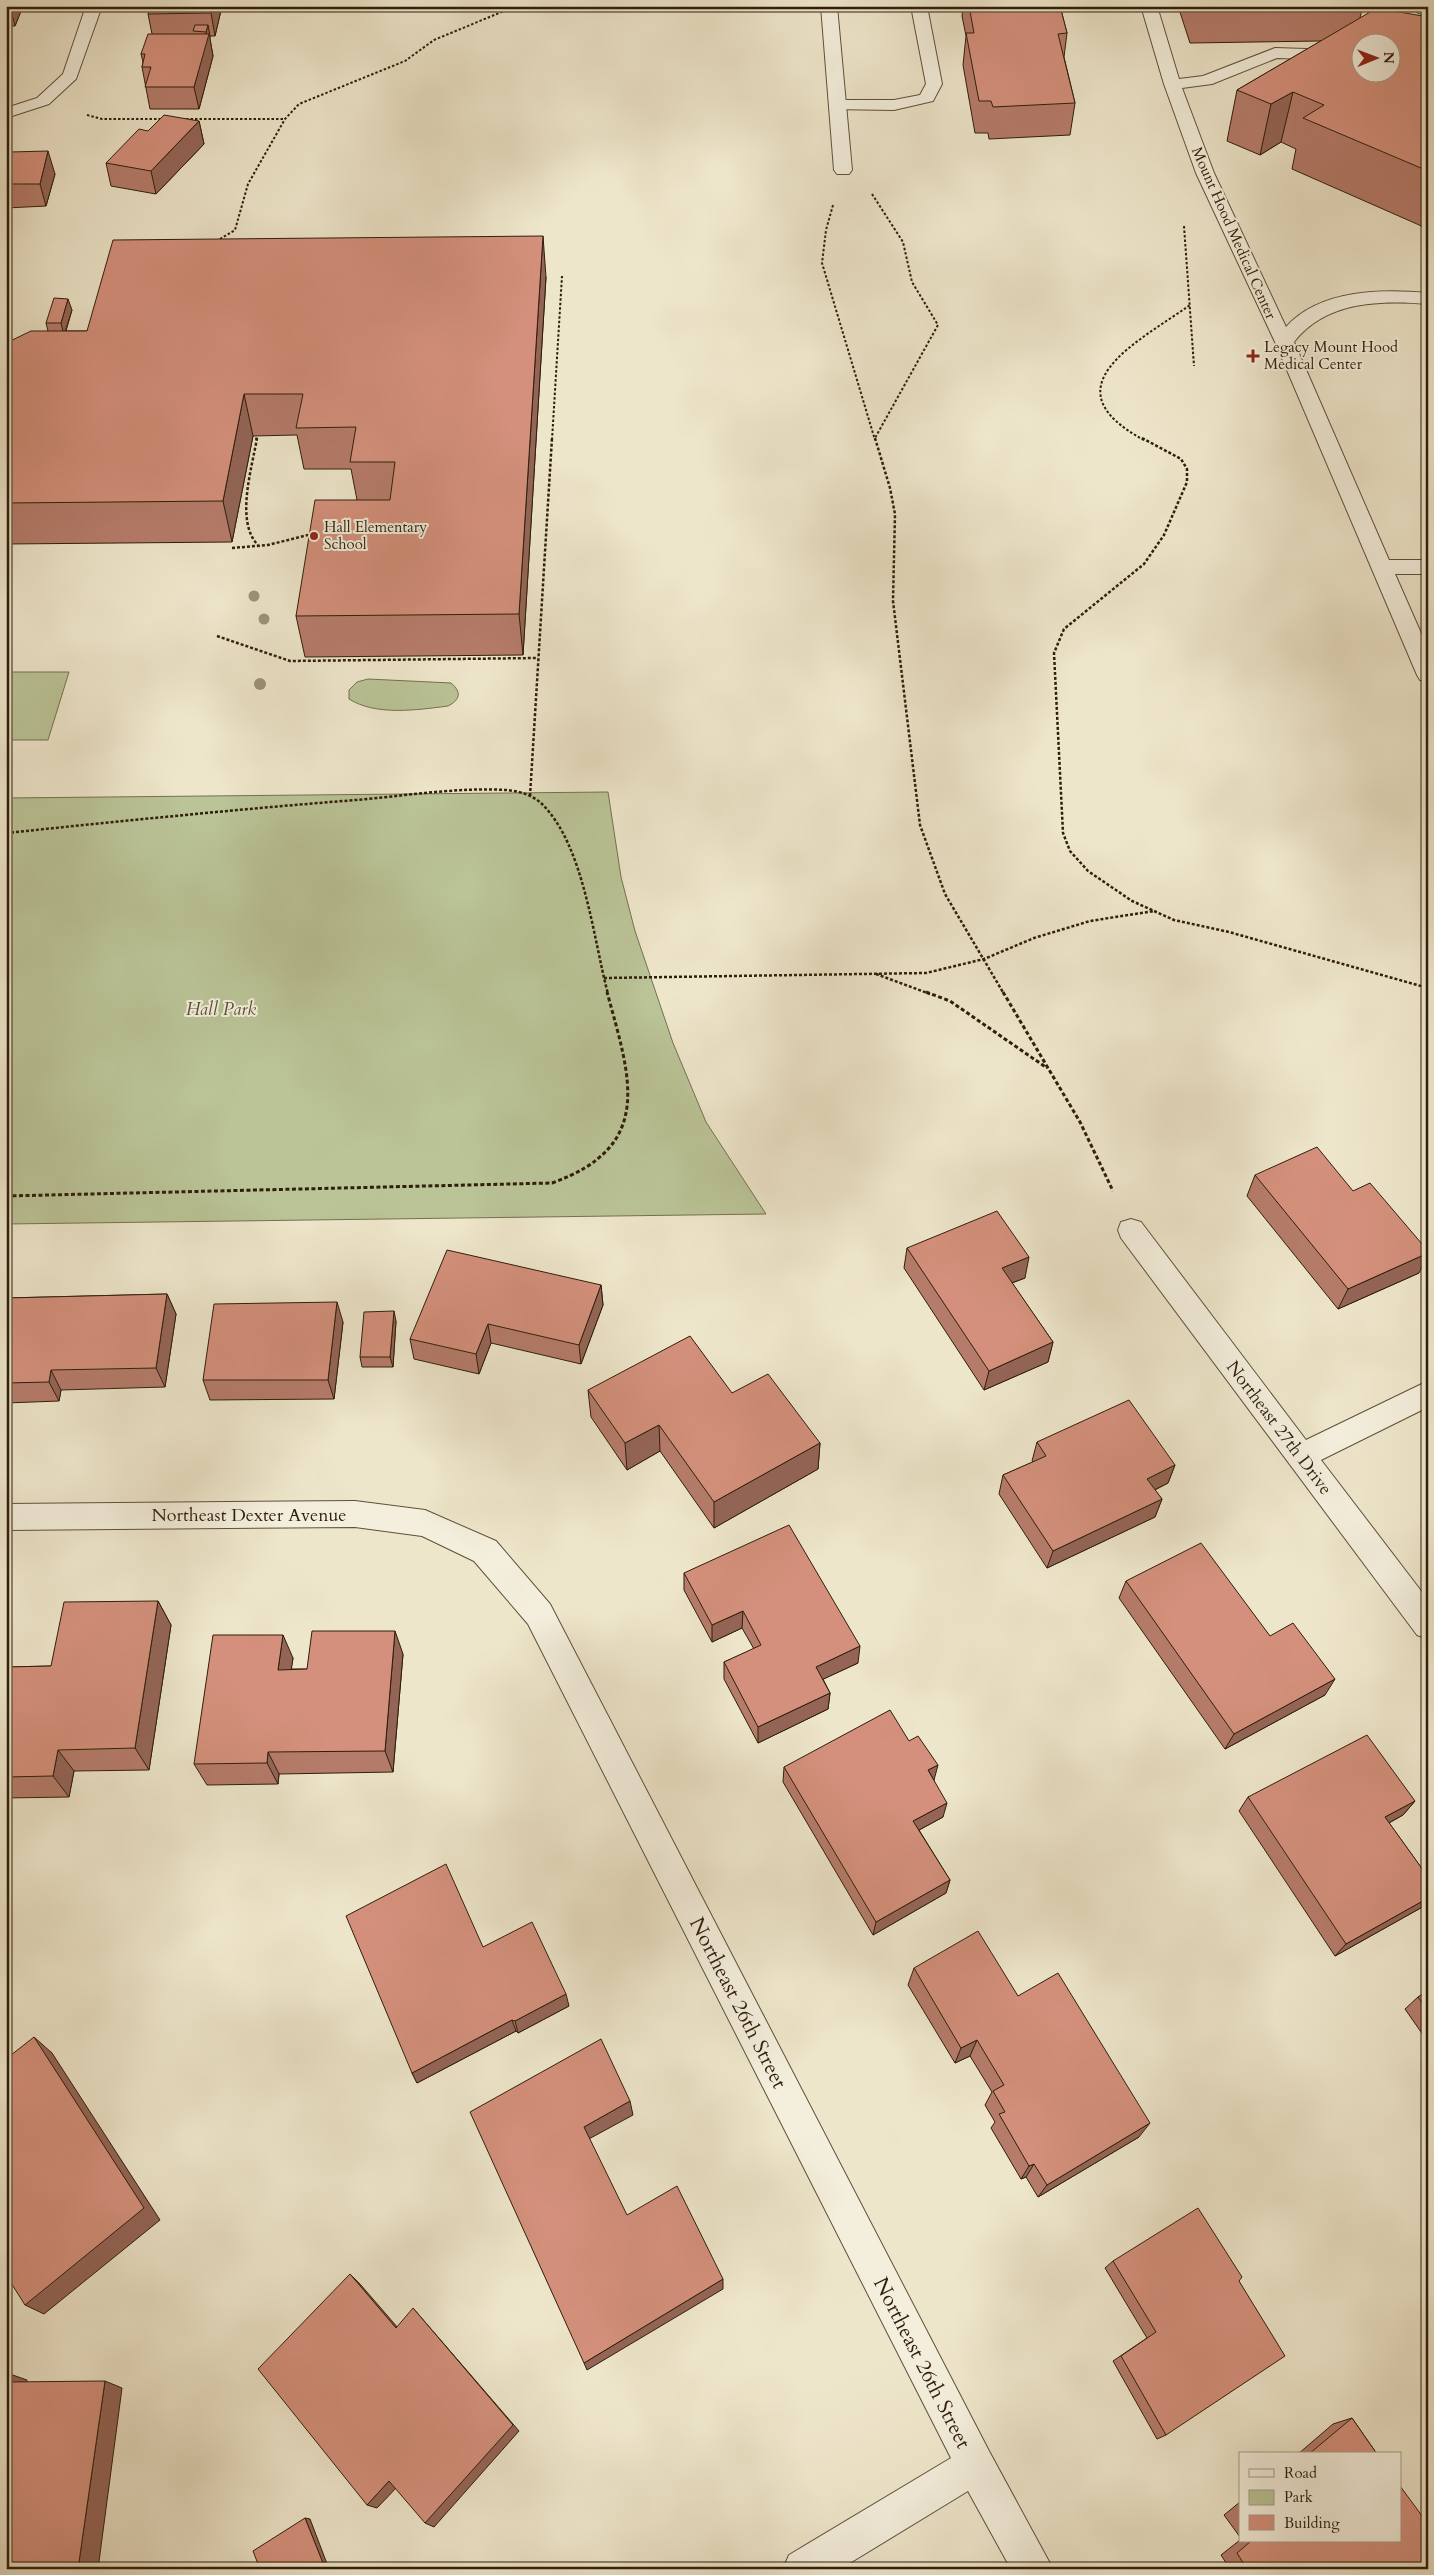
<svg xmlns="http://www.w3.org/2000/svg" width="1434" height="2575" viewBox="0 0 1434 2575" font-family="Cardo,serif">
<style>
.green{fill:#bac497;stroke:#747150}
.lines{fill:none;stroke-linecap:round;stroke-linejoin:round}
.lane-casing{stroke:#5e503a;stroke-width:2}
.street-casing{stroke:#5e503a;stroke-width:2}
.path-far2{stroke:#2e1e0a;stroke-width:2;stroke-dasharray:2.5 2;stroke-linecap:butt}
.path-far1{stroke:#2e1e0a;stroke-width:2.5;stroke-dasharray:3 2;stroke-linecap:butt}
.path{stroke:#2e1e0a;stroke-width:3;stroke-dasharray:4 2.5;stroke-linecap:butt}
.lane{fill:#f4efdd;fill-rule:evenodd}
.street{fill:#f4efdd;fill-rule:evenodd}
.tree{fill:#9c9478}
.wall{fill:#b67c6b;stroke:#2e1e0a}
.shaded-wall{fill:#946557;stroke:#2e1e0a}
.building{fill:#d4907c;stroke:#2e1e0a;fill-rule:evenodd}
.poi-dot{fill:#8f2418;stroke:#f4efdd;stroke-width:2}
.labels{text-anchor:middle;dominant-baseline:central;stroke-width:4;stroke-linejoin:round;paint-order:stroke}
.far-street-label{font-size:15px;fill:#2e1e0a;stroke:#f4efdd}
.far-poi-label{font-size:15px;fill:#2e1e0a;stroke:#f4efdd;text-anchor:start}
.park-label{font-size:18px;font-style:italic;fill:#585034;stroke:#f4efdd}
.street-label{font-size:18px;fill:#2e1e0a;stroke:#f4efdd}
.near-street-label{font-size:21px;fill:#2e1e0a;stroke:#f4efdd}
</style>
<rect width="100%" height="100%" fill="#eee6cb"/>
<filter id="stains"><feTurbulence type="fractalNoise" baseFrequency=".004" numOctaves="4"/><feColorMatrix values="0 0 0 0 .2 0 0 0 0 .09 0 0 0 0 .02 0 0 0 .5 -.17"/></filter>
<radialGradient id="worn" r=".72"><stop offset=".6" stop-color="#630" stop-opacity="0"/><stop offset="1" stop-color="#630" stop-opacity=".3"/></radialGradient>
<g class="green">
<polygon points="6,672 69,672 48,740 6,740"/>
<path d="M368,679l83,4c11,9 9,17 -3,23 -31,4 -72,10 -99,-7v-9l8,-8z"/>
<polygon points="608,792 621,877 635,931 673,1043 706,1122 766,1214 6,1224 6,798"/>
</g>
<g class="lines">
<g class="lane-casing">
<g id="lane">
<polygon points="911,6 927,6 942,84 933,101 894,110 831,109 829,105 837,100 894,100 920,95 926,84"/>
<path d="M1141,6h16l22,73 24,-3 72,-28 31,1 8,5 -8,5 -29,-1 -65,26 -30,4 32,85 72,154c34,-38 96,-38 142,-34v11c-48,-4 -102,-3 -134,38l95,218h39v14h-33l33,75v33l-8,-2 -3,-5 -142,-333 -79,-169 -32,-89z"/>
<polygon points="1414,6 1428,6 1428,15 1418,13"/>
</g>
</g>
<g class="street-casing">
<g id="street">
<polygon points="86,6 102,6 76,79 49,104 6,118 6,108 37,98 63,74"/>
<polygon points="821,6 837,6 852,170 849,174 837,174 834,170"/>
<polygon points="1131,1219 1141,1222 1306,1440 1428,1381 1428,1407 1321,1460 1428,1600 1428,1639 1417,1635 1121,1238 1118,1230 1121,1222"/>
<polygon points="355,1501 425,1510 496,1541 550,1604 989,2451 1053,2569 1011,2569 968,2491 840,2569 783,2569 789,2555 951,2458 528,1624 474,1561 422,1536 355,1527 6,1530 6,1504"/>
</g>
</g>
<g class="path-far2">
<polyline points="87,115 102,119 162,119"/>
<polyline points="186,119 285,119"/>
<polyline points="872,194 903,242 912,282 938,325 875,438"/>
<polyline points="833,205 826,230 822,263 875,440"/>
<polyline points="1184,226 1194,366"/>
<polyline points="220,239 235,230 248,184 285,119 299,104 405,61 434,40 516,6"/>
<polyline points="256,440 257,436"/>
<polyline points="552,440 562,276"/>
<path d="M1144,440c-99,-53 -6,-98 46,-135"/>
</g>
<g class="path-far1">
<path d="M257,438c-5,30 -22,84 1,107"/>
<polyline points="875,438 890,488 895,514 893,601 920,825 945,894 1004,994"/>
<polyline points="1142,438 1181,459 1187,469 1187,482 1164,535 1144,564 1064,629 1054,653 1063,833 1070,851 1088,871 1132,901 1174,920 1229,932 1428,988"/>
<polyline points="232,548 268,545 312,534"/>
<polyline points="217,636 290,661 538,658"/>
<polyline points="530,796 552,438"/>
<path d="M6,833c117,-12 233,-24 350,-33 47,-4 104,-13 150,-10 13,1 26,5 35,13 43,41 52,135 67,191"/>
<polyline points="876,974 930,994"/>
<polyline points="604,978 926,973 984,959 1034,938 1090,921 1154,911"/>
</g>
<g class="path">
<polyline points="926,992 950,1001 1047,1068"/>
<polyline points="1003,992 1080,1122 1113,1191"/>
<path d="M6,1196l546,-13c104,-37 78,-106 55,-191"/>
</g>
<use href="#lane" class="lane"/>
<use href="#street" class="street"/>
</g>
<g class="tree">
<circle cx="254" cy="596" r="5.5"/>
<circle cx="264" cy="619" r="5.5"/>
<circle cx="260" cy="684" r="6"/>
</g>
<g class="wall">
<polygon points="6,6 23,6 15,26 6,26"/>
<polygon points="222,6 215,36 210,36 210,39 213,56 199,109 150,109 142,67 143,62 141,54 152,34 148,14"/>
<polygon points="963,6 1060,6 1067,33 1064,57 1075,103 1070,135 989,139 988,133 975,133 963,65 966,36 962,16"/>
<polygon points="1178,6 1361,6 1362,9 1360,18 1428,17 1428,227 1426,228 1292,169 1296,149 1281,142 1260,155 1227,141 1237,90 1321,41 1190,43"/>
<polygon points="199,121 204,144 156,194 111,186 106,163"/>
<polygon points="6,157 55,174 46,206 6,208"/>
<polygon points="546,277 523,655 305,657 296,616 357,500 351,469 304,469 297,435 253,436 232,542 6,544 6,343 48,331 46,323 72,310 66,331 87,331"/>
<polygon points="1255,1175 1419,1273 1338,1309 1247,1196"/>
<polygon points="907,1248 1025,1278 1012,1283 1053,1342 1048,1362 984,1390 904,1268"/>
<polygon points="601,1285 603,1305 581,1364 491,1343 479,1374 414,1359 410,1339"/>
<polygon points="167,1294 176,1314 165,1387 61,1390 59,1401 6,1403 6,1298"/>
<polygon points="396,1321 393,1367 362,1367 360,1357"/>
<polygon points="343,1322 334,1399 210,1400 203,1380"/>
<polygon points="588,1390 732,1393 820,1443 818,1469 714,1528 660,1451 627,1470 591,1417"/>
<polygon points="1037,1442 1175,1465 1168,1483 1155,1490 1162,1499 1155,1517 1047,1568 999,1494 1003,1475 1033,1462 1032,1461"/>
<polygon points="684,1573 858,1663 823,1679 830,1693 828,1709 758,1743 724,1679 724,1662 754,1649 742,1628 712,1642 684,1590"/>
<polygon points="1126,1581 1325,1695 1225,1749 1119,1598"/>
<polygon points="158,1601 171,1625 149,1770 74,1771 69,1797 6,1798 6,1667 51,1666"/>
<polygon points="403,1654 393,1772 279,1774 278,1784 207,1785 194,1764 293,1658 291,1669 307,1669"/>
<polygon points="784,1767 934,1780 943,1817 919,1830 950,1880 946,1893 873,1935 783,1782"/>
<polygon points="1248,1797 1415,1801 1403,1815 1389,1823 1428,1877 1428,1903 1426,1905 1335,1956 1239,1811"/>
<polygon points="483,1947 569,2006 518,2033 516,2031 417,2083 412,2073"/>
<polygon points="914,1968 1018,1996 1139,2137 1038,2197 1026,2177 1021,2179 991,2128 995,2122 985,2105 992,2092 970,2056 955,2063 908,1985"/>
<polygon points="1428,1991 1428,2042 1405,2009 1418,1997"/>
<polygon points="1113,2261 1239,2281 1166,2435 1157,2439 1113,2361 1147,2338 1105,2268"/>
<polygon points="1352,2418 1377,2454 1298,2454 1333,2424"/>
<polygon points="1240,2502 1240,2537 1224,2515"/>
<polygon points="1240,2540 1240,2541 1400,2541 1428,2569 1230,2569 1221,2555"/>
</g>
<g class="shaded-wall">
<polygon points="10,6 23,6 15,26"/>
<polygon points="213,6 222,6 215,36 211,13"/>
<polygon points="208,25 210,36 210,39 213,56 199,109 194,87 207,38 206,32"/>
<polygon points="1293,92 1281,142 1260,155 1271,104"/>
<polygon points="199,121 204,144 156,194 151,171"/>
<polygon points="48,151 55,174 46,206 40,184"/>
<polygon points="543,236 546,277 523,655 519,614"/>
<polygon points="68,299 72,310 64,335 61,323"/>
<polygon points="244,394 253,436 232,542 223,501"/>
<polygon points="1428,1253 1428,1255 1419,1273 1338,1309 1348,1289"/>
<polygon points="1029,1257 1025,1278 998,1288 1002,1268"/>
<polygon points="601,1285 603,1305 581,1364 579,1345"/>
<polygon points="167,1294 176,1314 165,1387 156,1368"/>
<polygon points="337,1302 343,1322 334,1399 328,1380"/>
<polygon points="394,1311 396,1321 393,1367 390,1357"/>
<polygon points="488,1324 491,1343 479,1374 476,1354"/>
<polygon points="1053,1342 1048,1362 984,1390 989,1371"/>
<polygon points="51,1370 61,1390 59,1401 49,1382"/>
<polygon points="659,1425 660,1451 627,1470 625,1443"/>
<polygon points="820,1443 818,1469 714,1528 714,1502"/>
<polygon points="1175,1465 1168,1483 1140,1497 1147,1479"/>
<polygon points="1162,1499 1155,1517 1047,1568 1053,1551"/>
<polygon points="158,1601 171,1625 149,1770 135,1748"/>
<polygon points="743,1611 742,1628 712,1642 712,1625"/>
<polygon points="395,1631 403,1654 393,1772 385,1751"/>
<polygon points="283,1635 293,1658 288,1692 278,1670"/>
<polygon points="860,1646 858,1663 815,1683 816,1667"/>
<polygon points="1335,1679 1325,1695 1225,1749 1234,1734"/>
<polygon points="830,1693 828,1709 758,1743 758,1727"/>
<polygon points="58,1750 74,1771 69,1797 53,1776"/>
<polygon points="268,1752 279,1774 278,1784 267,1763"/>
<polygon points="938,1765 934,1780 928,1770"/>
<polygon points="1415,1801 1403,1815 1374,1831 1385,1817"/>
<polygon points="947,1803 943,1817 910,1835 913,1821"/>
<polygon points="950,1880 946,1893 873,1935 876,1922"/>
<polygon points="1428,1898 1428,1903 1426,1905 1335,1956 1346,1944"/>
<polygon points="566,1994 569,2006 518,2033 515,2021"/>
<polygon points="512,2020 516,2031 417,2083 412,2073"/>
<polygon points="34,2037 52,2053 160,2220 44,2314 25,2305"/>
<polygon points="977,2040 970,2056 955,2063 961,2048"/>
<polygon points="630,2101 633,2115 587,2140 584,2127"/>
<polygon points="1150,2123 1139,2137 1038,2197 1047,2185"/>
<polygon points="1034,2164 1026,2177 1021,2179 1029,2166"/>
<polygon points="350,2274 360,2284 405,2336 396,2328"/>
<polygon points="723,2279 723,2289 587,2370 584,2363"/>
<polygon points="413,2308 519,2431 434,2527 425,2523"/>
<polygon points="7,2373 27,2380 26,2389 6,2382"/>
<polygon points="105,2381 122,2388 98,2569 78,2569"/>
<polygon points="389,2481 399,2485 377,2508 367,2505"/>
<polygon points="305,2518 310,2519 329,2569 325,2569"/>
</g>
<g class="building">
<polygon points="150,6 213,6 211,13 148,14"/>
<polygon points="969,6 1060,6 1067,33 1058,34 1075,103 993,107 991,101 979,101 966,33 974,33"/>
<polygon points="1194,6 1361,6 1362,9 1196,11"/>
<path d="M1377,8l51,9v154l-125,-53 21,-13 -31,-13 -22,12 -34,-14zM1362,42h30v30h-30z"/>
<polygon points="195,25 208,25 206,32 193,31"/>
<polygon points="148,34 209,34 194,87 145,87 151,67 142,67 145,54 141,54"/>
<polygon points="164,115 199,121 151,171 106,163 139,129 148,131"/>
<polygon points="48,151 40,184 6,184 6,157 8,157 10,152"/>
<polygon points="543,236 519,614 296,616 315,500 390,500 395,462 350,462 356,427 296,428 303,394 244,394 223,501 6,503 6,404 9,396 6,394 6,343 31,331 87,331 113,240"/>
<polygon points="54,298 68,299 61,323 46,323"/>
<polygon points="1317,1147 1353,1191 1370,1183 1428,1251 1428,1253 1348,1289 1255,1175"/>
<polygon points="997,1211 1029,1257 1002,1268 1053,1342 989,1371 907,1248"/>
<polygon points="447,1250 601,1285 579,1345 488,1324 476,1354 410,1339"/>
<polygon points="167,1294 156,1368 51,1370 49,1382 6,1383 6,1298"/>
<polygon points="337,1302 328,1380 203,1380 214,1304"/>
<polygon points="394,1311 390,1357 360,1357 364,1312"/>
<polygon points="690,1336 732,1393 768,1374 820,1443 714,1502 659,1425 625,1443 588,1390"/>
<polygon points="1129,1400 1175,1465 1147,1479 1162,1499 1053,1551 1003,1475 1046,1456 1037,1442"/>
<polygon points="789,1525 860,1646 816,1667 830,1693 758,1727 724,1662 761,1645 743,1611 712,1625 684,1573"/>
<polygon points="1201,1543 1270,1636 1293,1623 1335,1679 1234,1734 1126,1581"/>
<polygon points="158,1601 135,1748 58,1750 53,1776 6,1777 6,1667 51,1666 64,1602"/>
<polygon points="312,1631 395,1631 385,1751 268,1752 267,1763 194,1764 213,1635 283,1635 278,1670 307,1669"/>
<polygon points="890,1710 909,1741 918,1736 938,1765 928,1770 947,1803 913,1821 950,1880 876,1922 784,1767"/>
<polygon points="1367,1735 1415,1801 1385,1817 1428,1877 1428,1898 1346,1944 1248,1797"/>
<polygon points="446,1864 483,1947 532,1922 566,1994 515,2021 512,2020 412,2073 346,1916"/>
<polygon points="978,1931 1018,1996 1058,1973 1150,2123 1047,2185 1034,2164 1029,2166 999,2114 1005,2112 993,2091 1004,2085 977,2040 961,2048 914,1968"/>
<polygon points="1428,1991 1428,2011 1418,1997"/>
<polygon points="34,2037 144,2208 25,2305 6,2275 6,2059"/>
<polygon points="601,2039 630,2101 584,2127 627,2215 677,2186 723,2279 584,2363 470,2112"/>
<polygon points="1198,2208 1242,2277 1239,2281 1285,2356 1166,2435 1121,2356 1156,2332 1113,2261"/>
<polygon points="350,2274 396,2328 413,2308 513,2425 425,2523 389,2481 367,2505 258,2369"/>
<polygon points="105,2381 78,2569 6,2569 6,2382"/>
<polygon points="1352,2418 1377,2454 1309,2454"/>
<polygon points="1400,2486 1428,2524 1428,2569 1247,2569 1237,2553 1251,2541 1400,2541"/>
<polygon points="305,2518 325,2568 260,2569 253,2551"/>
</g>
<g class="poi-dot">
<path d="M1250.5 348.5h5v5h5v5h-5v5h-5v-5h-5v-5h5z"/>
<circle cx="314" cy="536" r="5"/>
</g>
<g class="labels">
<g class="far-street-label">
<text transform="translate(1234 233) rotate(66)">Mount Hood Medical Center</text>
</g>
<g class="far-poi-label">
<text x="1264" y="347">Legacy Mount Hood<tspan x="1264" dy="17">Medical Center</tspan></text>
<text x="324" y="527">Hall Elementary<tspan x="324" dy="17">School</tspan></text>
</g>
<g class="park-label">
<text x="221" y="1009">Hall Park</text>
</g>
<g class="street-label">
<text transform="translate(1279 1428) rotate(53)">Northeast 27th Drive</text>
<text x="249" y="1515">Northeast Dexter Avenue</text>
</g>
<g class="near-street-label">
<text transform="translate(738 2003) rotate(63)">Northeast 26th Street</text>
<text transform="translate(922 2363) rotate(63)">Northeast 26th Street</text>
</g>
</g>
<rect width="1434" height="2575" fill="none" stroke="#eee6cb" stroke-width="25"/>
<rect x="8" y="8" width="1419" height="2560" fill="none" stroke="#2e1e0a" stroke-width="2.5"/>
<rect x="12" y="12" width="1409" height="2550" fill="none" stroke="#2e1e0a"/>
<rect x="1239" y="2452" width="162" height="90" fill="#f4efdd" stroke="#a59b89"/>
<rect x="1249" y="2469" width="25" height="8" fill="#f4efdd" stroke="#a59b89"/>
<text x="1284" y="2478" font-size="15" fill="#2e1e0a">Road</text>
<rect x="1249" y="2490" width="25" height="15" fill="#bac497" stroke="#a59b89"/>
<text x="1284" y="2502" font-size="15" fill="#2e1e0a">Park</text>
<rect x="1249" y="2515" width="25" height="15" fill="#d4907c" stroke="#a59b89"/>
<text x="1284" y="2528" font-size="15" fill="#2e1e0a">Building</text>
<g transform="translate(1376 58) rotate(89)"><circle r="24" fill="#f4efdd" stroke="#a59b89"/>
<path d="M0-4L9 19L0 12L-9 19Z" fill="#8f2418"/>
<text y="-8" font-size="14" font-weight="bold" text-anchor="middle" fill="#2e1e0a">N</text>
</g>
<rect width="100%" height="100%" filter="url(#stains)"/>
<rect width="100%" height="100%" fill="url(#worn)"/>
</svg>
